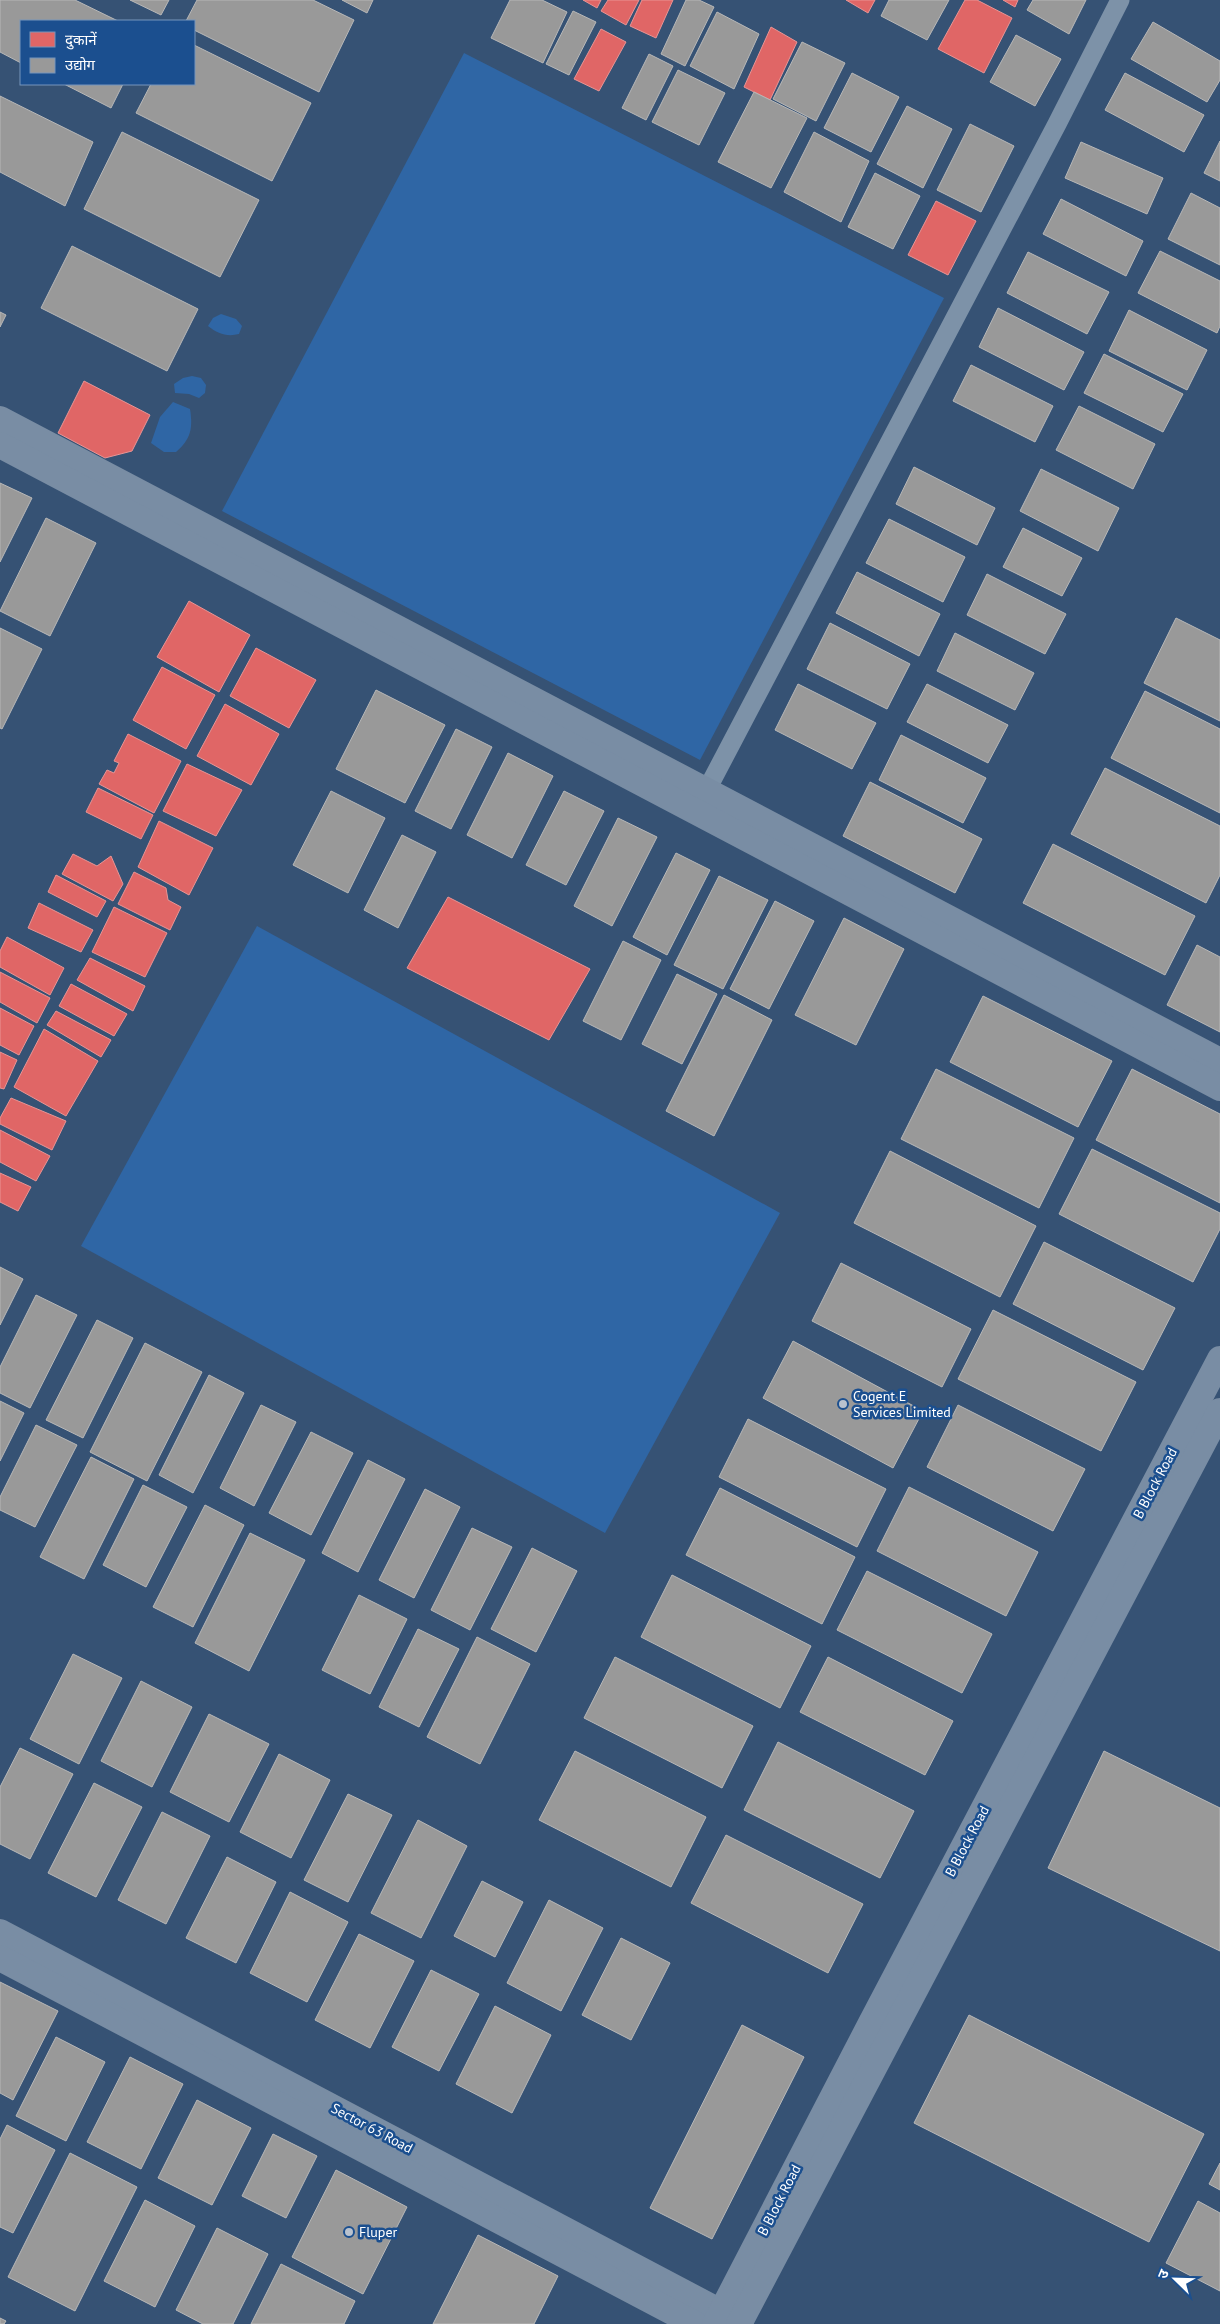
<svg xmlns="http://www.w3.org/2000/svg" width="1220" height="2324" viewBox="0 0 1220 2324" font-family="'PT Sans','Noto Sans Devanagari',sans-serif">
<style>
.green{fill:#2f66a5}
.shops{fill:#e06666;stroke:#e99494}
.industry{fill:#999;stroke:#b8b8b8}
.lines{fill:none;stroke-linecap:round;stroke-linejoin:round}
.street{stroke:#7d92a8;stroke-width:19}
.secondary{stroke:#798da4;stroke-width:26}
.poi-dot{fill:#b9c2ce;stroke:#1b4f8f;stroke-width:2}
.labels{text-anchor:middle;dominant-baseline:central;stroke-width:5;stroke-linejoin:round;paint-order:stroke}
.poi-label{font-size:14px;fill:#fff;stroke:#1b4f8f;text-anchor:start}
.street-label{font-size:14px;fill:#fff;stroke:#1b4f8f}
</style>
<rect width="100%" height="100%" fill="#365274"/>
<g class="green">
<polygon points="464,53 944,298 700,760 222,511"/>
<path d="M221,314l15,5 6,7 -3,8c-12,3 -21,0 -31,-8l5,-8z"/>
<polygon points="192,376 201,378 206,385 205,393 199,398 189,394 175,393 174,384 183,378"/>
<path d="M173,402l17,7c3,19 1,30 -14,43h-12l-13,-9 9,-26z"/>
<polygon points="257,926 780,1213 605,1533 81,1246"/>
</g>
<g class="shops">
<polygon points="583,0 601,0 597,8"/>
<polygon points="608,0 639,0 626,25 601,11"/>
<polygon points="642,0 673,0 656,38 630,26"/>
<polygon points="846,0 875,0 868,13"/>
<polygon points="965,0 977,0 1012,18 984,73 938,49"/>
<polygon points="1003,0 1018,0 1015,7"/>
<polygon points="771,27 797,42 770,100 744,87"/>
<polygon points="601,29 626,42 599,91 574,79"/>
<polygon points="936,201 976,221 948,275 908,255"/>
<polygon points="84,381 150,415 132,451 105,458 58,433"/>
<polygon points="189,601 250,635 219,692 157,657"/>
<polygon points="256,648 316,680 289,728 230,696"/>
<polygon points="162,667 215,695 186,749 133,720"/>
<polygon points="225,704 279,734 251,785 197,756"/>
<polygon points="128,734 181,761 154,813 99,784 107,770 114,773 119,763 114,761"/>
<polygon points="187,764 242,790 216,836 163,811"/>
<polygon points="98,788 153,815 141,839 86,812"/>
<polygon points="159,821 213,848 189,895 138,867"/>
<polygon points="73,854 97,866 111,856 123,884 113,901 62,874"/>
<polygon points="134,872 166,888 168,900 181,907 170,930 118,904"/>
<polygon points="56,875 106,901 97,917 48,892"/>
<polygon points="448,897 590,969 549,1040 407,968"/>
<polygon points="39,903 93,930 81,952 28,928"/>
<polygon points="114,907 167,933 145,977 92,952"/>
<polygon points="7,937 64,968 50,995 0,967 0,951"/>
<polygon points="90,958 145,986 133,1011 77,980"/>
<polygon points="0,972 50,998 37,1023 0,1002"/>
<polygon points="71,984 127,1014 114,1036 59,1006"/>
<polygon points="0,1008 34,1026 19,1055 0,1045"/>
<polygon points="56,1011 111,1040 101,1057 47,1025"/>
<polygon points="44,1029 98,1061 66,1116 14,1087"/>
<polygon points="0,1052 17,1060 4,1089 0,1088"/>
<polygon points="11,1098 66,1121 52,1150 0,1124 0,1118"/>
<polygon points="0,1130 50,1156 36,1181 0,1162"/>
<polygon points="0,1173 31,1187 18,1211 0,1202"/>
</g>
<g class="industry">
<polygon points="0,0 75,0 118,21 21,21 21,63 0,52"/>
<polygon points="130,0 169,0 161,15"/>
<polygon points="197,0 313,0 354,20 319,92 194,30 194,21 186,21"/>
<polygon points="342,0 373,0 367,13"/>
<polygon points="510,0 542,0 567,12 543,63 491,38"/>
<polygon points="686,0 699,0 714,7 685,66 661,54"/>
<polygon points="889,0 949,0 927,40 881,16"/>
<polygon points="1033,0 1086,0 1069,34 1027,10"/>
<polygon points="573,11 596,22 569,75 546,64"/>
<polygon points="717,12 759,34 734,89 690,66"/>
<polygon points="1153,22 1220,61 1220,80 1207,102 1131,59"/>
<polygon points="1016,35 1061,59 1035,106 990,82"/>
<polygon points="802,42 845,63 816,121 773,99"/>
<polygon points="194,45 311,103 272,181 136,113 151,84 194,84"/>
<polygon points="649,54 673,66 646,120 622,108"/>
<polygon points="678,70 725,93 699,145 652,122"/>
<polygon points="852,73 899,97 871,152 824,128"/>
<polygon points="1125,73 1204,115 1184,152 1105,110"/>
<polygon points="64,84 123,84 111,108"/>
<polygon points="754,92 807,118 771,188 718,162"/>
<polygon points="0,96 93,142 65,206 0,172"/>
<polygon points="907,106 952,129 923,188 877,164"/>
<polygon points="970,124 1014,146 981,212 937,190"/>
<polygon points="122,132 259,200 220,277 84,209"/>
<polygon points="814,132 869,161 841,222 784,192"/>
<polygon points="1220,141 1220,181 1204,173"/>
<polygon points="1081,142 1163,178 1147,214 1065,178"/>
<polygon points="875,173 920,196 893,249 848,227"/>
<polygon points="1191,193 1220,208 1220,265 1168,239"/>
<polygon points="1061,199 1143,241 1126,276 1043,234"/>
<polygon points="72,246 198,309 167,371 41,308"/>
<polygon points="1160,251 1220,281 1220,326 1217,333 1138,293"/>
<polygon points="1028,252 1109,292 1087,334 1007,293"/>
<polygon points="998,308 1084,352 1064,390 979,347"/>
<polygon points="1129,310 1207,350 1187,390 1109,351"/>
<polygon points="0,312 6,315 0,327"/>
<polygon points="1104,354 1183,394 1163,432 1084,393"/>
<polygon points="971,365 1053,406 1035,442 953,401"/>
<polygon points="1079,406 1155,444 1133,489 1056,450"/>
<polygon points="914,467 995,508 977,545 896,504"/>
<polygon points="1041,469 1119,508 1098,551 1020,511"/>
<polygon points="0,483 32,498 0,562"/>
<polygon points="46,518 96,543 50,636 0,611"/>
<polygon points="889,519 965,557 943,602 866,563"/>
<polygon points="1023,528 1082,558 1062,596 1003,567"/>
<polygon points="857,572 940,614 919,656 836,613"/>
<polygon points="987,574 1066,614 1045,654 967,615"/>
<polygon points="1176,618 1220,640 1220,721 1144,683"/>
<polygon points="830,623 910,664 887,709 807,669"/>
<polygon points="0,628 42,649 2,729 0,728"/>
<polygon points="955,633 1034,673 1015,710 937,671"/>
<polygon points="798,684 876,723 852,769 775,730"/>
<polygon points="927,684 1008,725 988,763 907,722"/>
<polygon points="376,690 445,725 405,803 336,769"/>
<polygon points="1145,691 1220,729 1220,813 1111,758"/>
<polygon points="456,729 492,747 451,829 415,811"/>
<polygon points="901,735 986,778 963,823 879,780"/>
<polygon points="508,753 553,776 512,858 467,835"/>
<polygon points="1105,768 1220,826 1220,875 1206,903 1071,834"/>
<polygon points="870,782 982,839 955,893 843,836"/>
<polygon points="331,791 385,818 348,893 293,865"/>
<polygon points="564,791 604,811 566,885 526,865"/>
<polygon points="618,818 657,837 612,926 574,906"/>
<polygon points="402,835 436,852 398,928 364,910"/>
<polygon points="1053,844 1195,916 1165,975 1023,903"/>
<polygon points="676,853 710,870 667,955 633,937"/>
<polygon points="719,876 768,900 723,989 674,965"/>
<polygon points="775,901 814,921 769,1009 730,989"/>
<polygon points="844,918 904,949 856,1045 795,1015"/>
<polygon points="623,941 661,960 621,1040 583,1021"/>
<polygon points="1197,945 1220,957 1220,1032 1167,1005"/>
<polygon points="677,974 717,994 682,1064 642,1044"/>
<polygon points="724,995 772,1020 714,1136 666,1111"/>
<polygon points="983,996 1112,1061 1078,1127 950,1062"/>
<polygon points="936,1069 1074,1138 1039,1208 901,1139"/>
<polygon points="1132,1069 1220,1114 1220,1203 1096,1140"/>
<polygon points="1092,1149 1220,1213 1220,1229 1193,1282 1059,1214"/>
<polygon points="890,1151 1036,1226 1000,1297 854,1223"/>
<polygon points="1044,1242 1175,1308 1143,1370 1013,1304"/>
<polygon points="841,1263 971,1329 942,1387 812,1321"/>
<polygon points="0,1267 23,1279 0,1325"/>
<polygon points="36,1295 77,1315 30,1408 0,1393 0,1367"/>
<polygon points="993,1310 1136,1382 1101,1451 958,1379"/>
<polygon points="97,1320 133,1338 83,1438 46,1420"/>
<polygon points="793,1341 923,1411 893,1468 763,1398"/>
<polygon points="145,1343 202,1372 147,1481 90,1452"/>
<polygon points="209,1375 244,1393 193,1493 159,1475"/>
<polygon points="0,1401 24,1413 0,1461"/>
<polygon points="261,1405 296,1422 254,1506 220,1488"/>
<polygon points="958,1405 1085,1469 1053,1531 927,1467"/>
<polygon points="748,1419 886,1489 857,1547 719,1477"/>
<polygon points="36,1425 77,1445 35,1527 0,1510 0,1497"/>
<polygon points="311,1432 353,1453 311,1535 269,1513"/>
<polygon points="91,1457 134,1479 84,1579 40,1557"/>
<polygon points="368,1460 405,1479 358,1572 322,1553"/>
<polygon points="143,1485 187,1507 146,1587 103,1565"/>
<polygon points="909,1487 1038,1552 1006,1616 877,1551"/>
<polygon points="720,1488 855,1557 822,1624 686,1555"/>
<polygon points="425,1489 460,1507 414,1598 379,1580"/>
<polygon points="205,1505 244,1525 193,1627 153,1607"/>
<polygon points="472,1528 512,1547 470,1630 431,1610"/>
<polygon points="250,1533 305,1560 249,1671 195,1643"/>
<polygon points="532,1548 577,1571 536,1652 491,1629"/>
<polygon points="867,1571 992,1634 962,1693 837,1630"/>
<polygon points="672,1575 811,1646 780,1708 641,1637"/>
<polygon points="359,1595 407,1619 370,1694 322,1670"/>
<polygon points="418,1629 459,1649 419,1727 379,1707"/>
<polygon points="477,1637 530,1664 480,1764 427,1737"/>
<polygon points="73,1654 122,1678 79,1764 30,1739"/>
<polygon points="615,1657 753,1726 722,1788 584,1718"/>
<polygon points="828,1657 953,1721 925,1775 800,1712"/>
<polygon points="141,1681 192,1707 152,1787 101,1761"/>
<polygon points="209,1714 269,1744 229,1822 170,1792"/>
<polygon points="778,1742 914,1811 880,1878 744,1810"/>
<polygon points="20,1748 73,1774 30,1859 0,1844 0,1787"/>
<polygon points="575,1751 706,1817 671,1887 539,1820"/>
<polygon points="1104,1751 1220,1808 1220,1951 1048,1868"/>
<polygon points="279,1754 330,1780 291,1858 240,1832"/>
<polygon points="94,1783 142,1807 96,1897 48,1873"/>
<polygon points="348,1794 392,1815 348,1902 304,1880"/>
<polygon points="162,1812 210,1836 166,1924 118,1900"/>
<polygon points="418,1820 467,1846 421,1938 371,1913"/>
<polygon points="726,1835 863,1904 828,1973 691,1903"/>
<polygon points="227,1857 276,1882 236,1963 186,1938"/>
<polygon points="482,1881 523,1902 495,1957 454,1936"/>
<polygon points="290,1892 348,1922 307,2002 250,1973"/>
<polygon points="549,1900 603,1928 561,2011 507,1983"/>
<polygon points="359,1934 414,1961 370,2048 315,2020"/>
<polygon points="621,1938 670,1963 631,2040 582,2015"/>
<polygon points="431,1970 479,1994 439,2071 392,2047"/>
<polygon points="0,1982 58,2011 13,2100 0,2093"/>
<polygon points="495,2006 551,2035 512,2113 456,2084"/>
<polygon points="969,2015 1204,2134 1149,2242 914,2123"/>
<polygon points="742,2025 804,2057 712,2239 650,2208"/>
<polygon points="56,2037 105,2062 66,2141 16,2116"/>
<polygon points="130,2057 183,2084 141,2169 87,2142"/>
<polygon points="197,2100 251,2128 212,2205 158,2178"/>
<polygon points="7,2125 55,2150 13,2233 0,2227 0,2139"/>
<polygon points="273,2134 317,2156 286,2218 242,2196"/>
<polygon points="70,2153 137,2187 75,2311 8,2277"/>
<polygon points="1220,2163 1220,2190 1209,2184"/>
<polygon points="336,2170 407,2207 363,2294 292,2257"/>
<polygon points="145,2200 195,2226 155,2307 104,2281"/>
<polygon points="1198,2201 1220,2213 1220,2291 1166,2263"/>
<polygon points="217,2228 268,2254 233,2324 203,2324 176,2310"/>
<polygon points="478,2235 558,2276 534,2324 433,2324"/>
<polygon points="281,2264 355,2301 344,2324 251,2324"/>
<polygon points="0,2318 6,2321 4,2324 0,2324"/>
</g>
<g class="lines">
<polyline class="street" points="701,801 1057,124 1120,0"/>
<g class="secondary">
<polyline points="0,419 1220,1061"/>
<polyline points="0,445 1220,1088"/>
<polyline points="0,1932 736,2320"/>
<polyline points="0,1958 695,2324"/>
<polyline points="715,2324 871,2023 1220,1359"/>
<polyline points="739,2324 1220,1411"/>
</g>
</g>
<g class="poi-dot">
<circle cx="843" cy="1404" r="5"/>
<circle cx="349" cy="2232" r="5"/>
</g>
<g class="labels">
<g class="poi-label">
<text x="853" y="1396">Cogent E<tspan x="853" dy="16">Services Limited</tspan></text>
<text x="359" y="2232">Fluper</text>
</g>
<g class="street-label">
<text transform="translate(1155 1483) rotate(-62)">B Block Road</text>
<text transform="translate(967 1841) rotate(-62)">B Block Road</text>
<text transform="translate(372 2128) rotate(28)">Sector 63 Road</text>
<text transform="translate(779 2200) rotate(-63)">B Block Road</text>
</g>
</g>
<rect x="20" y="20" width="175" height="65" fill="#1b4f8f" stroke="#7695bc"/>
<rect x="30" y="32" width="25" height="15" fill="#e06666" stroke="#7695bc"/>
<text x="65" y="45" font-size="15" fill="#ffffff">दुकानें</text>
<rect x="30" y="58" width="25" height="15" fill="#999999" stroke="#7695bc"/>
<text x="65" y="70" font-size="15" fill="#ffffff">उद्योग</text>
<g transform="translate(1175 2279) rotate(293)" stroke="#1b4f8f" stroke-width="4" paint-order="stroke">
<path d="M0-4L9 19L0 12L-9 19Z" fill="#ffffff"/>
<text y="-8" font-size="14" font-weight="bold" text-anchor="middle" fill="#ffffff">उ</text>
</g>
</svg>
